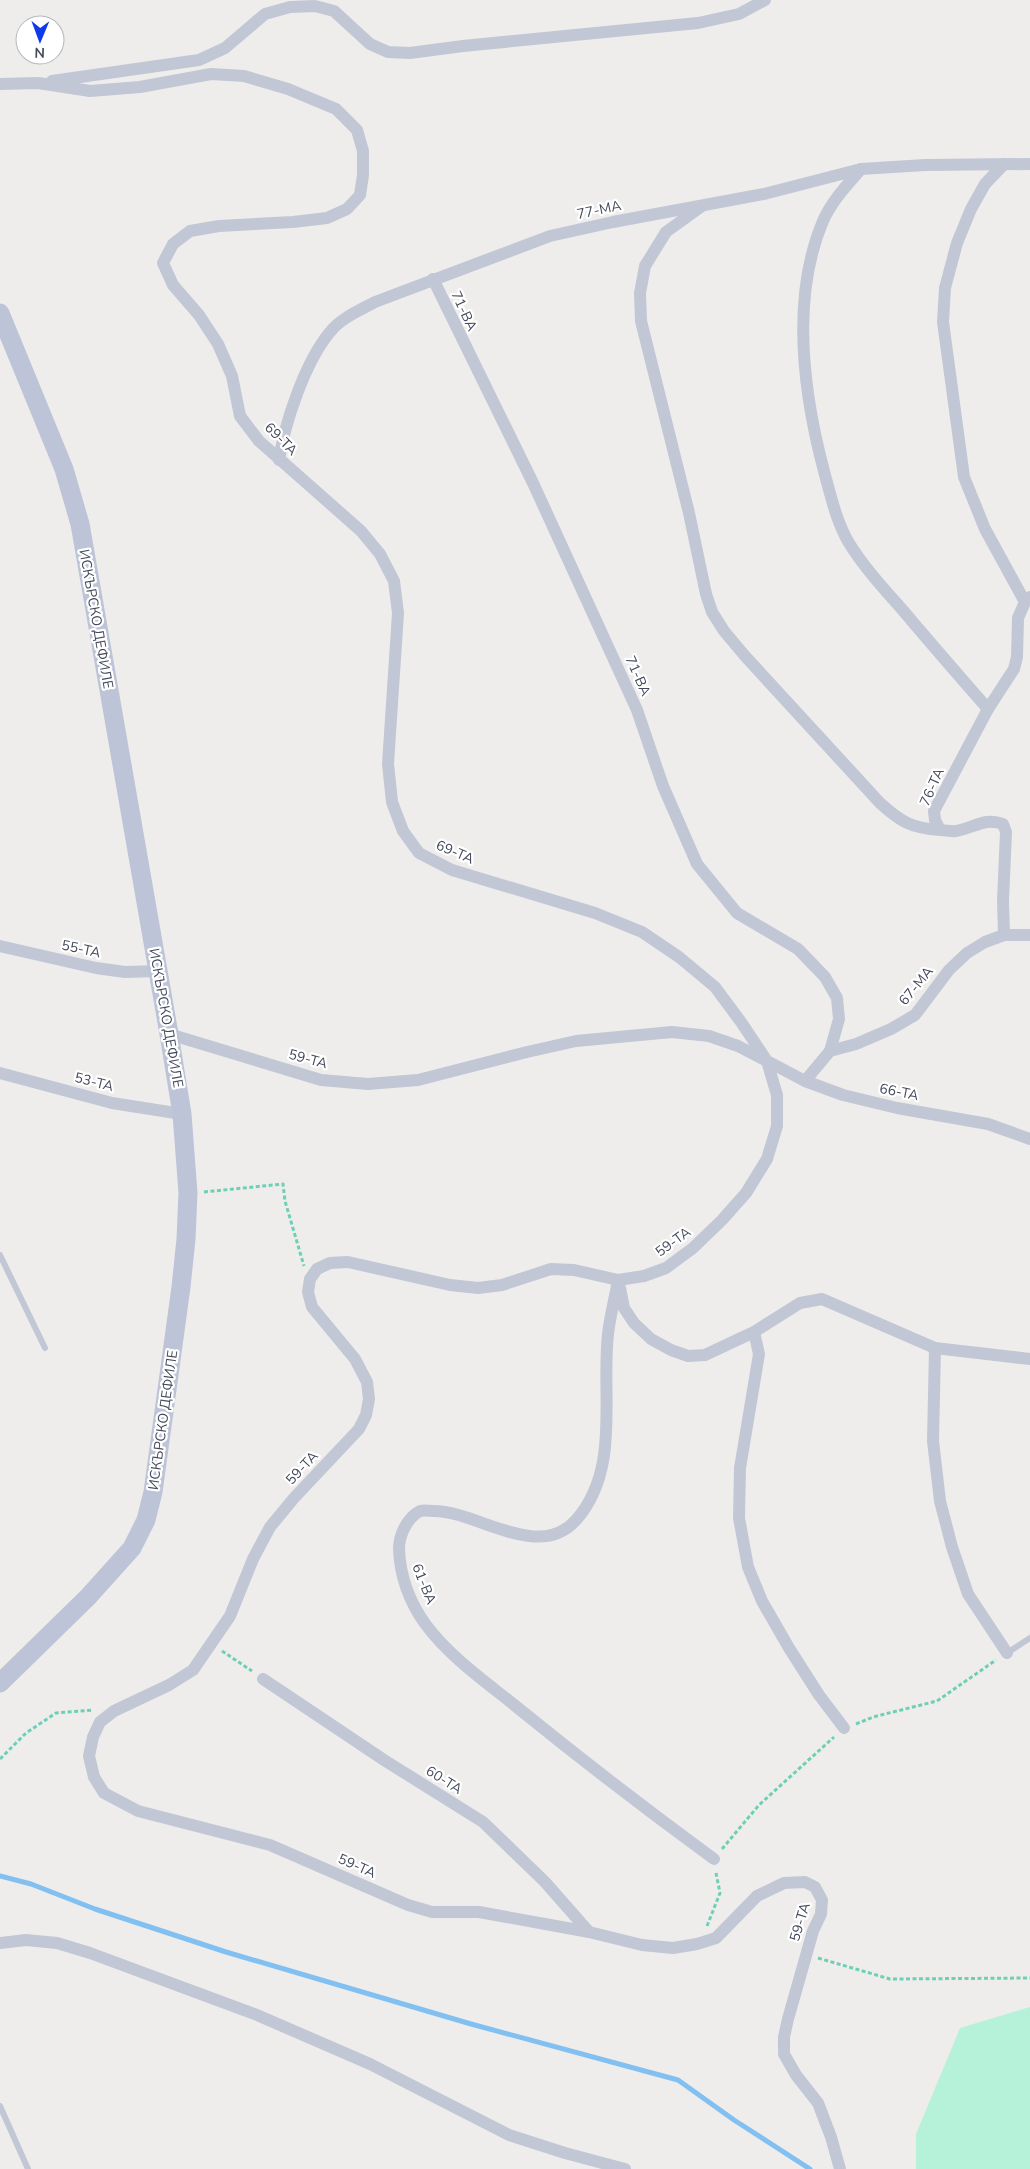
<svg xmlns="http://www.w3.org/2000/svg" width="1030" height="2169" viewBox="0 0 1030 2169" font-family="'Nunito Sans',sans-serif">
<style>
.green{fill:#b6f1da}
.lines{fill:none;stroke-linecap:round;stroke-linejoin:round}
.stream{stroke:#81c0f1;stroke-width:5}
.path{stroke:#6dd0b6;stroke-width:3;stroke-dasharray:4 2.5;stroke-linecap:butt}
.service{stroke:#c1c7d5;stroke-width:6}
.minor{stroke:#c1c7d5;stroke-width:12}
.secondary{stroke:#bdc4d7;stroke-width:19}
.labels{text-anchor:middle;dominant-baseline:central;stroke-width:4.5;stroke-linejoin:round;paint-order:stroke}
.street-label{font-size:14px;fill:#444a5b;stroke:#fff}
</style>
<rect width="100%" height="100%" fill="#efedec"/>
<polygon class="green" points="1030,2007 1030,2169 916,2169 916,2134 960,2028"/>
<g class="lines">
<polyline class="stream" points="0,1876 31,1884 95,1909 226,1952 471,2024 678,2080 734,2120 810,2169"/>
<g class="path">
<polyline points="204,1192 283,1184 285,1201 304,1266"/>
<polyline points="222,1651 252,1671"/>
<polyline points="856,1724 873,1717 937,1701 996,1660"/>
<polyline points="0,1759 26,1733 56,1713 93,1710"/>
<polyline points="722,1849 759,1805 834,1737"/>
<polyline points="707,1926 720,1893 716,1873"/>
<polyline points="818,1958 890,1979 1030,1978"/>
</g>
<g class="service">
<polyline points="0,1255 45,1348"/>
<polyline points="1007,1653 1030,1638"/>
<polyline points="0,2106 28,2169"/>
</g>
<g class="minor">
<polyline points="52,81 199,60 225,48 265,14 290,7 315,6 334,11 370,44 388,52 410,53 463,46 698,23 739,14 765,0"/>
<polyline points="0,84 38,83 90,91 140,87 211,74 244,76 288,89 336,109 357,130 363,151 363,175 360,195 347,209 327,218 293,222 219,226 190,231 173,244 163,263 173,285 199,315 218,344 232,376 240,416 259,441 361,531 380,554 394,581 398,613 388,764 392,802 403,831 419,853 452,870 595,913 642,932 679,957 715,987 741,1022 767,1061 805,1081 843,1095 897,1108 988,1124 1030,1139"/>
<polyline points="1004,164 985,184 971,209 957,243 945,288 943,322 964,477 985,529 1025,602"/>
<path d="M861,169c-14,16 -30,33 -38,52 -33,78 -19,176 2,254 6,22 12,48 24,68 16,26 37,48 57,71 27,32 54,63 82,95"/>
<path d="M702,206l-36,26 -21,34 -5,27 1,28 48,192 17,81 6,18 12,19 21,25 135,147c21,19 31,25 60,27"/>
<polyline points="433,279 533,483 637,710 663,786 697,864 737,913 798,949 825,977 837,998 839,1019 830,1051"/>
<path d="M279,460c6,-38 26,-98 51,-128 11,-14 30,-22 45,-30l175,-66 63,-14 151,-28 97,-25 64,-4 105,-1"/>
<path d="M1004,935l-1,-34 3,-69 -3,-8c-18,-7 -29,4 -47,7 -5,1 -10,-1 -16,-1l-5,-10 -1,-9 54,-102 26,-40 3,-12 1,-39 7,-16 5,-5"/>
<polyline points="0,946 96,968 125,972 158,971"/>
<polyline points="169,1034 321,1080 368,1084 418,1080 527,1052 576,1041 672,1032 709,1036 738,1046 767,1061 777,1095 777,1126 767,1159 746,1193 722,1220 693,1248 666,1268 644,1276 618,1280 574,1270 551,1269 502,1285 478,1288 450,1285 348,1262 330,1263 317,1269 310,1279 308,1292 312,1307 355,1359 367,1382 369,1399 366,1415 359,1429 294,1498 270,1527 253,1559 230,1616 193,1670 169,1685 114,1711 100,1722 93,1737 89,1756 94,1777 104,1793 138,1811 270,1845 408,1905 432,1912 479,1912 589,1932 642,1945 673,1948 697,1944 716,1938 757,1896 784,1883 805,1882 815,1887 822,1900 821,1914 813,1931 788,2019 784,2037 784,2054 796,2075 818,2103 831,2137 840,2169"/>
<polyline points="0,1073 112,1103 182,1114"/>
<polyline points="805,1081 830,1051 856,1044 891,1029 915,1015 949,970 967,953 985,942 1004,935 1030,935"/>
<path d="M618,1280c-3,18 -8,36 -10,54 -7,61 13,135 -32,186 -37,42 -99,-9 -142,-9 -4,0 -10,-1 -14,0 -13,7 -21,24 -21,38 1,27 11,54 27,76 25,33 60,57 92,83 64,52 129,102 196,151"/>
<polyline points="620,1288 624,1308 634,1323 651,1339 671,1350 688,1356 705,1355 754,1332 800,1303 822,1299 935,1348 1030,1359"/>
<polyline points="754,1332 759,1354 740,1468 739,1518 748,1567 762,1601 789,1648 819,1695 844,1728"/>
<polyline points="935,1348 933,1441 940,1501 952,1547 968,1594 1007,1653"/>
<polyline points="263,1679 384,1760 483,1822 545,1882 589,1932"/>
<polyline points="0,1943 26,1940 57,1943 90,1953 257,2015 370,2064 509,2135 565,2153 625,2169"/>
</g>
<polyline class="secondary" points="0,313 64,469 80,524 169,1034 182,1114 188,1193 186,1239 181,1287 153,1492 146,1520 132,1548 88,1597 0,1683"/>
</g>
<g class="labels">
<g class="street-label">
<text transform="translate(599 210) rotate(-12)">77-МА</text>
<text transform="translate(464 311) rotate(65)">71-ВА</text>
<text transform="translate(281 439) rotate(45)">69-ТА</text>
<text transform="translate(96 619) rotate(80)">ИСКЪРСКО ДЕФИЛЕ</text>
<text transform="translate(638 676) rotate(66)">71-ВА</text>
<text transform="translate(932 787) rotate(-66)">76-ТА</text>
<text transform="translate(455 852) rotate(23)">69-ТА</text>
<text transform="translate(81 949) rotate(12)">55-ТА</text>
<text transform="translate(916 986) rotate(-51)">67-МА</text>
<text transform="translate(166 1018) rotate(80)">ИСКЪРСКО ДЕФИЛЕ</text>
<text transform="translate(308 1059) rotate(15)">59-ТА</text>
<text transform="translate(94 1082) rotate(14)">53-ТА</text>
<text transform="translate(899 1092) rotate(11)">66-ТА</text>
<text transform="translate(673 1242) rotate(-36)">59-ТА</text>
<text transform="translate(163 1420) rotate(-82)">ИСКЪРСКО ДЕФИЛЕ</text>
<text transform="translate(302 1468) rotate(-47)">59-ТА</text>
<text transform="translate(424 1584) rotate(68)">61-ВА</text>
<text transform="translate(444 1780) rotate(32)">60-ТА</text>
<text transform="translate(357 1866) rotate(24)">59-ТА</text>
<text transform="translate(800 1922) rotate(-73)">59-ТА</text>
</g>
</g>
<g transform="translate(40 40) rotate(181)"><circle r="24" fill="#ffffff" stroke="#b4b7bd"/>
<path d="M0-4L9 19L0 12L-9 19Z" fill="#0e3be7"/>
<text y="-8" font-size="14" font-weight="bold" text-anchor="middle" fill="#444a5b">N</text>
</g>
</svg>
